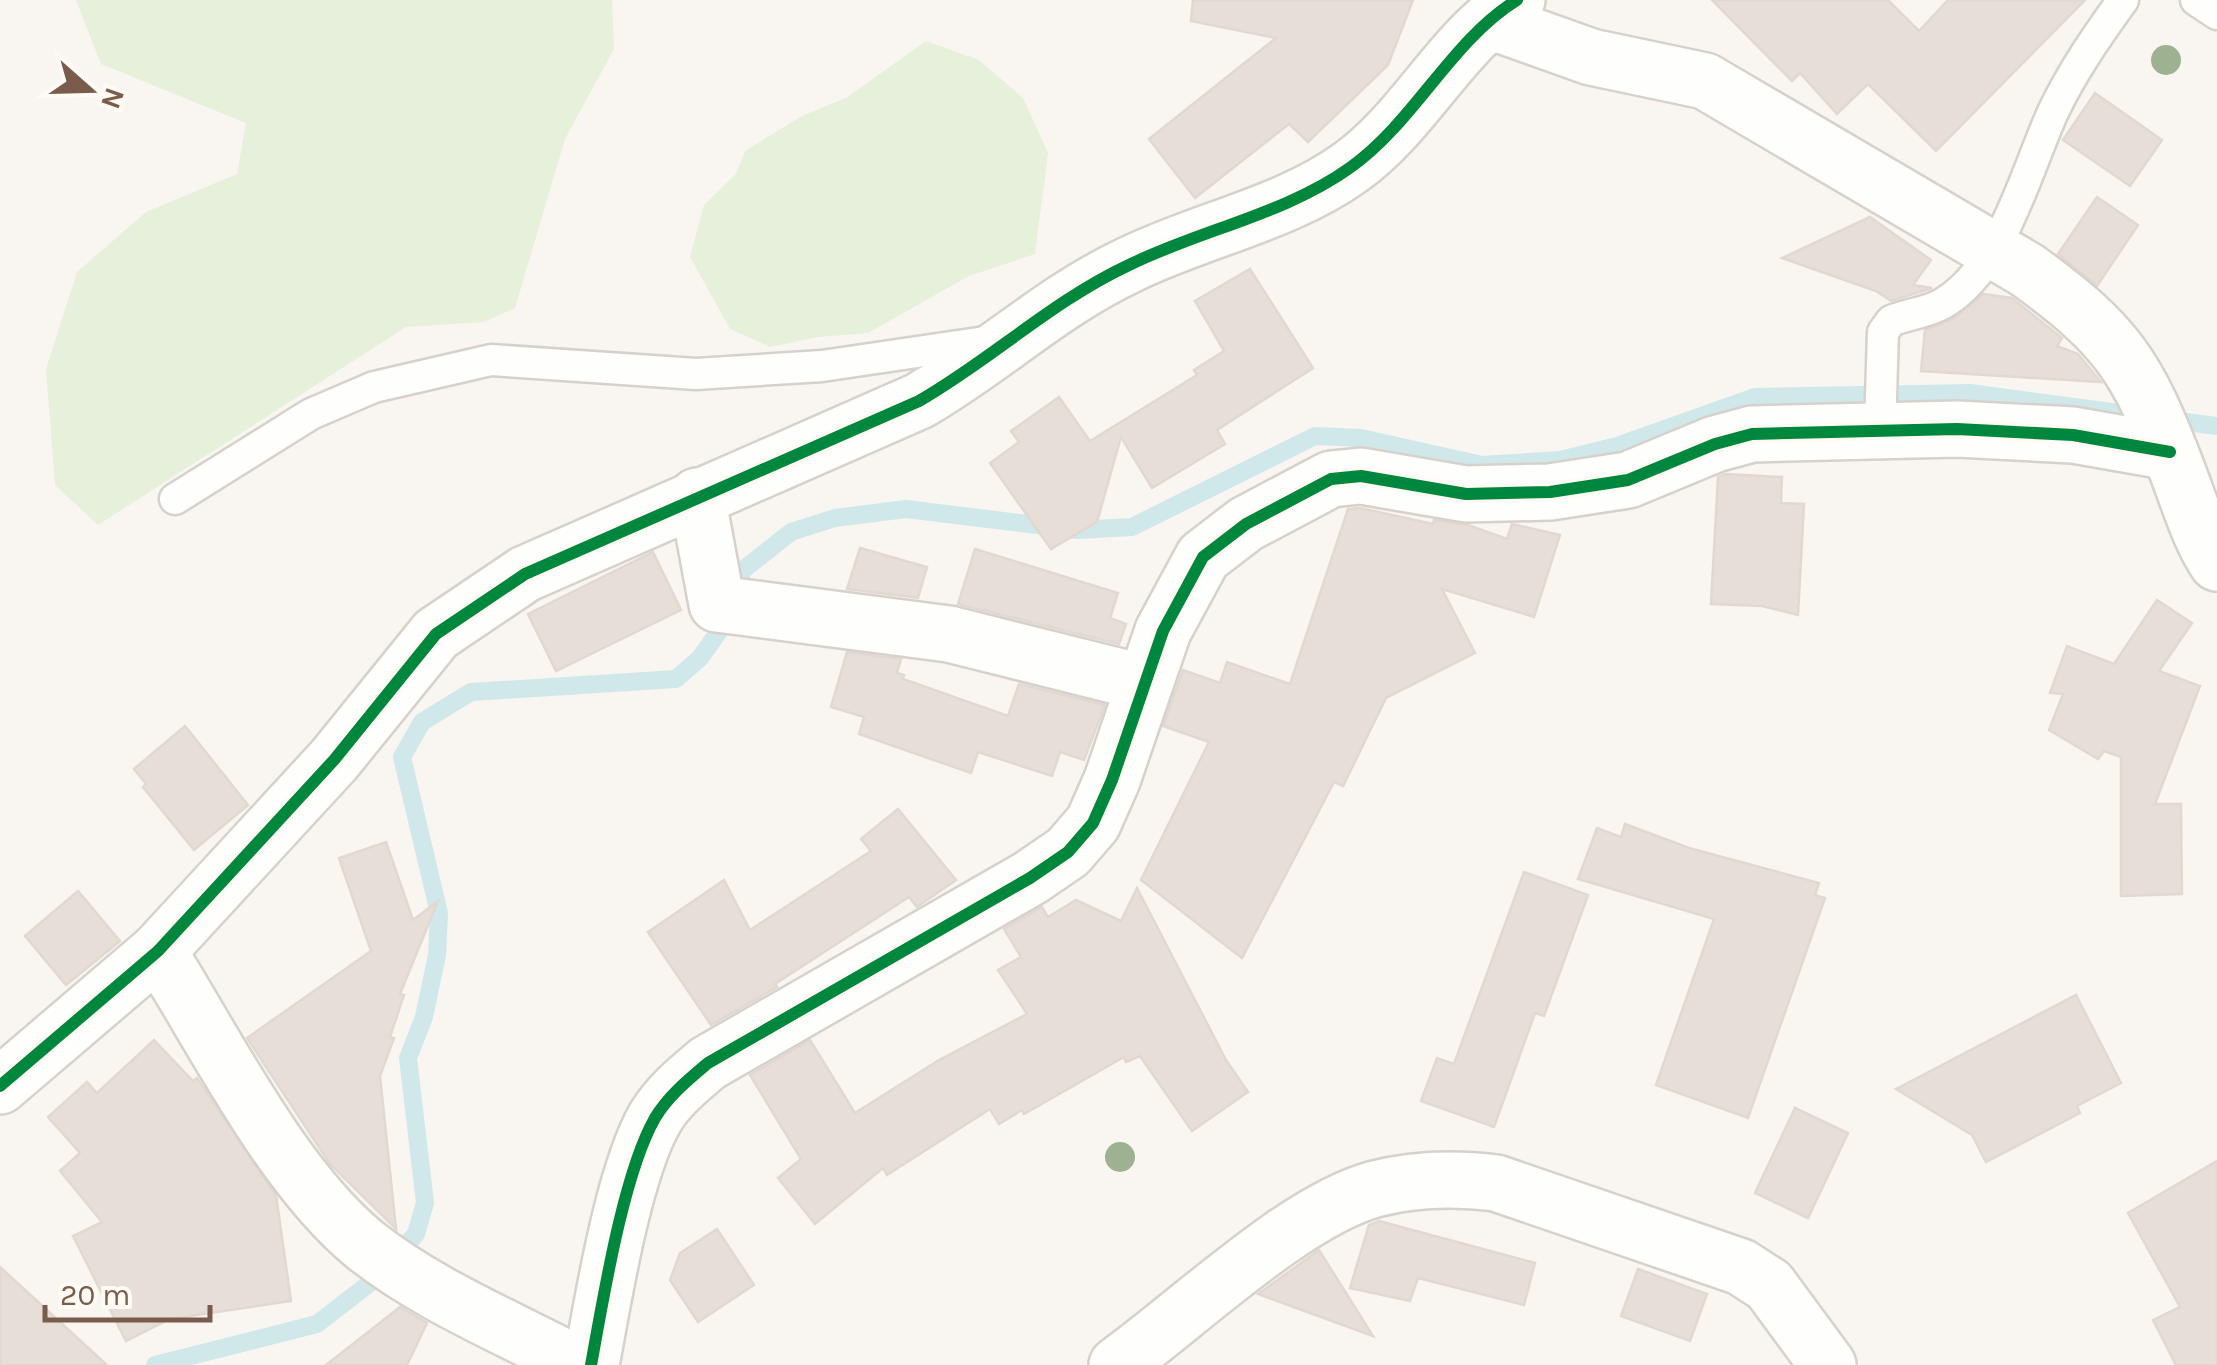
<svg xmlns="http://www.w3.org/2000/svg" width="2217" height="1365" viewBox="0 0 2217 1365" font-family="Karla,sans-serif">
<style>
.green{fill:#e7f0db}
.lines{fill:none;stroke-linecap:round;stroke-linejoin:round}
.stream{stroke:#d0e8ea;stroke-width:18}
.building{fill:#e6ded7;stroke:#e2d8d2;stroke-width:2.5}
.service-casing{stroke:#d7d1cb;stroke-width:35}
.minor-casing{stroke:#d7d1cb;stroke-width:60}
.service{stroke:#fefefd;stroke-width:30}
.minor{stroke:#fefefd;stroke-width:55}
.cycleway-casing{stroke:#fffaf3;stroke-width:19}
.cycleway{stroke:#00873e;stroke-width:12}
.tree{fill:#9eb190}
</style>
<rect width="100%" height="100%" fill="#f9f5f0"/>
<g class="green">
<polygon points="76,0 612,0 614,49 565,139 515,308 484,322 406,327 98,525 55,485 46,369 77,272 146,212 237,174 246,123 101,64"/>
<polygon points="926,41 979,60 1023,98 1048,153 1035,254 969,276 868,333 818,337 770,347 730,329 690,257 704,205 736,174 745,151 802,116 846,98"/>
</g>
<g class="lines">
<polyline class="stream" points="155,1365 317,1324 379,1276 416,1234 425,1203 408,1058 424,1017 437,955 439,913 402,757 422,722 471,692 676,679 700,658 722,627 743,570 791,532 835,518 906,509 1077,530 1132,527 1315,436 1361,438 1482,465 1560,460 1617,446 1755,397 1970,393 2217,426"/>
</g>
<g class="building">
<polygon points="1193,0 1413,0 1388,65 1308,142 1289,124 1195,198 1149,139 1276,38 1191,21"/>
<polygon points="1712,0 1888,0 1919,31 1948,0 2085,0 1936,151 1868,84 1837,114 1800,73 1792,81"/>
<polygon points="2095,93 2162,140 2130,186 2063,140"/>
<polygon points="2097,197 2138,225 2097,286 2058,254"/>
<polygon points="1870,217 1931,260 1913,285 1932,288 1891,301 1876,291 1782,258"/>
<polygon points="1250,269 1313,368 1217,430 1225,444 1152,488 1121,437 1097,522 1051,549 990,463 1019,442 1011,431 1059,397 1090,441 1197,375 1194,370 1224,351 1195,301"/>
<polygon points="1983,294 2012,298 2062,338 2057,346 2078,354 2101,382 1921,371 1925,330 1953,319"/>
<polygon points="1725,474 1782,477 1781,503 1804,504 1798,615 1762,606 1711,604 1718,477"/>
<polygon points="1360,508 1433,524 1434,520 1468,525 1507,539 1512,524 1560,535 1534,617 1442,589 1475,653 1386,698 1343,786 1334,782 1242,958 1141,880 1209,742 1163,726 1183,670 1220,683 1227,662 1290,684 1348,509"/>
<polygon points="860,548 927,567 918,598 847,589"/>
<polygon points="975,549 1118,593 1110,618 1126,624 1119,644 958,604"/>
<polygon points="653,552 681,610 556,671 528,614"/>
<polygon points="2157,600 2192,623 2159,671 2200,686 2155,804 2181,804 2182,894 2121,896 2121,757 2104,751 2098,759 2049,730 2063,694 2050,693 2067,646 2114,664"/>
<polygon points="847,652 901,659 897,673 904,675 903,679 1008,716 1019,684 1105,705 1084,760 1060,752 1052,776 978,752 971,773 859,734 864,717 831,707"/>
<polygon points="185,726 248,805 194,850 143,787 146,784 134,769"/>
<polygon points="898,809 956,880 917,907 909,897 775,984 777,987 711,1025 648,932 724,880 750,930 871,851 861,839"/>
<polygon points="1625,824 1689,848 1819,883 1815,895 1825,898 1748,1118 1656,1085 1714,919 1578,879 1597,828 1621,837"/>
<polygon points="386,842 413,920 438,901 400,994 404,995 390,1037 394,1038 380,1076 396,1229 330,1164 247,1038 371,951 339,858"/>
<polygon points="1524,872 1588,895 1544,1016 1535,1013 1494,1127 1421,1101 1437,1058 1454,1064"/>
<polygon points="1137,888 1226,1060 1248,1092 1192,1131 1140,1056 1126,1062 1124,1057 1024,1114 1022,1110 999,1124 990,1109 887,1175 883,1168 815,1224 778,1178 801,1159 750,1075 810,1040 855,1113 939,1060 1027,1014 998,970 1021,957 1004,929 1042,907 1048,917 1076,900 1121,921"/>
<polygon points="78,891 120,941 66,985 25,936"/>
<polygon points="2076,995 2121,1083 2077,1106 2080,1113 1986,1162 1972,1135 1896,1089"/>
<polygon points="154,1040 193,1081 197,1078 276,1195 291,1301 170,1319 126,1341 73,1236 102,1222 60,1171 80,1153 48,1117 87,1082 97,1093"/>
<polygon points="1795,1108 1848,1133 1808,1218 1755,1193"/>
<polygon points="2217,1161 2217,1365 2176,1365 2153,1320 2180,1307 2128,1213"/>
<polygon points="1379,1221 1535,1263 1524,1305 1418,1278 1410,1301 1350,1288 1369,1225"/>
<polygon points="717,1229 754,1285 698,1322 670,1280 680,1253"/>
<polygon points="1319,1250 1373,1336 1258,1294"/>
<polygon points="0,1267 107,1365 0,1365"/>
<polygon points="1638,1269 1707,1294 1690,1341 1621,1316"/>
<polygon points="400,1307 427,1323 407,1365 326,1365"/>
</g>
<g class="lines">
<g class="service-casing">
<g id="service">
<polyline points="2196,0 2217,14"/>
<path d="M1880,431l3,-99 8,-11c16,-7 35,-8 51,-17 60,-34 84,-133 111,-192 19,-40 44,-76 70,-112"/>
<polyline points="175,499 311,414 374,387 491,360 696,374 822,366 992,341"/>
</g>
</g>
<g class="minor-casing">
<g id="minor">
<path d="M1490,21l101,36 114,24 322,189c91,66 110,96 150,200 12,31 22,66 40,93"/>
<polyline points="697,496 717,604 949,634 1145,683"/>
<path d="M158,951c58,92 124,226 207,294 63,50 144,83 214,120"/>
<path d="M0,1086l158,-135 176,-191 102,-126 89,-60 394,-173c73,-42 133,-100 210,-136 71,-35 157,-51 222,-98 64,-46 100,-126 166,-167"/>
<path d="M591,1365c12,-65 32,-191 64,-247 13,-22 34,-39 53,-55l322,-185 38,-26 25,-29 19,-43 51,-149 40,-74 43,-33 85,-45 30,-3 105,18 84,-2 78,-12 87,-36 37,-10 205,-5 116,6 97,17"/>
<path d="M1117,1365c71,-51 177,-154 258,-176 39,-10 80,-11 121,-6l245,84 28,18 59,80"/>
</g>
</g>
<use href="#service" class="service"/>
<use href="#minor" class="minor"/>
<g class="cycleway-casing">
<g id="cycleway">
<path d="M0,1086l158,-135 176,-191 102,-126 89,-60 394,-173c73,-42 133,-100 210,-136 71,-35 157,-51 222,-98 64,-46 100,-126 166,-167"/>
<path d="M591,1365c12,-65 32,-191 64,-247 13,-22 34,-39 53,-55l322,-185 38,-26 25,-29 19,-43 51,-149 40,-74 43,-33 85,-45 30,-3 105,18 84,-2 78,-12 87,-36 37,-10 205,-5 116,6 97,17"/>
</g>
</g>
<use href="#cycleway" class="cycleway"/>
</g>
<g class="tree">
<circle cx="2166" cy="60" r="15"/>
<circle cx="1120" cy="1157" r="15"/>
</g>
<g transform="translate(90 90) rotate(110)" stroke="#fffaf3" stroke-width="8" paint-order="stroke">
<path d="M0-8L18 38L0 25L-18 38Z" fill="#7a5c4d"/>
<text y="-15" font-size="28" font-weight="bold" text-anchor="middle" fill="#7a5c4d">N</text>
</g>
<path d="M45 1305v15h165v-15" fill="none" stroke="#7a5c4d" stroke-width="5"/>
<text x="60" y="1305" font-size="30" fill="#7a5c4d" stroke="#fffaf3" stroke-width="8" paint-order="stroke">20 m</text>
</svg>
